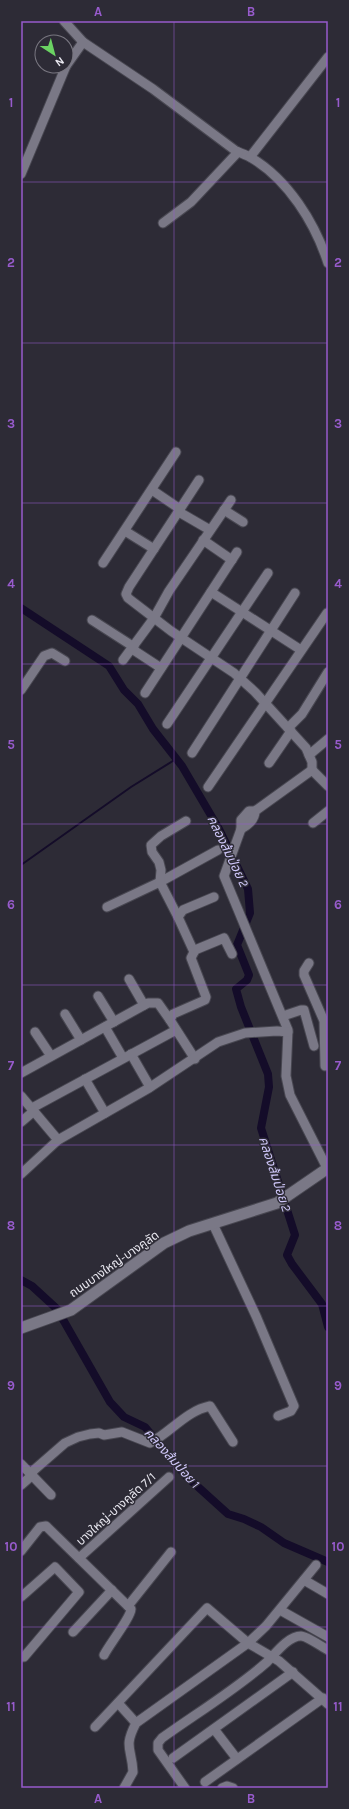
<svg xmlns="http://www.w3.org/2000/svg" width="349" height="1809" viewBox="0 0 349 1809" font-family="Karla,'Noto Sans Thai',sans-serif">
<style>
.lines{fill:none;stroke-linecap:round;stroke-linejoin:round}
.stream{stroke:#140c29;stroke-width:2}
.canal{stroke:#140c29;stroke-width:8}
.minor-casing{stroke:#484751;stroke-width:11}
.tertiary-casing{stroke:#484751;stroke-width:13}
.minor{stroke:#7a7886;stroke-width:9}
.tertiary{stroke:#7a7886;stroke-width:11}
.grid{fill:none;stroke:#975bcc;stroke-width:1;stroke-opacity:0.55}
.labels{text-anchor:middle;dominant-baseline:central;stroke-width:3;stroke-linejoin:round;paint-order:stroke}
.street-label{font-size:12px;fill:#eae9f1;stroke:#2d2b36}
.water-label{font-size:13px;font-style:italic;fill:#cfc7f9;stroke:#2d2b36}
.neatline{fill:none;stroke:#975bcc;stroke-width:1.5}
.grid-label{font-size:13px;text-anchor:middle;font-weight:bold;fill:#975bcc}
</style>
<rect width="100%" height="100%" fill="#2d2b36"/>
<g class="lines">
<polyline class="stream" points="21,865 131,787 176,759"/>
<g class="canal">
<polyline points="21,608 109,666 124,690 138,704 153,729 182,766 219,829 248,889 250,913 237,945 249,975 247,980 236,989 241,1007 268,1074 269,1087 261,1128 295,1235 287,1255 292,1264 322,1304 328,1327"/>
<polyline points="21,1280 32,1286 57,1309 110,1402 124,1417 145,1427 186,1476 228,1514 244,1519 261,1527 284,1543 328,1562"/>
</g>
<g class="minor-casing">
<g id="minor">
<path d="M64,21l19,21 70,47 83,62c5,2 10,4 14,6 38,22 65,66 78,106"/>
<polyline points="66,66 83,42"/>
<polyline points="250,157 328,57"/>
<polyline points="21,174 66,66"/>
<polyline points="163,223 191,202 238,152"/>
<polyline points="199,480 129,587 126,594 128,598 171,631 234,673 255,692 306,748 312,762 312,770"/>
<polyline points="152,490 180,509"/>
<polyline points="224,510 243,522"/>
<polyline points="179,512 210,530"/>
<polyline points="125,531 154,549"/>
<polyline points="203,540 232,560"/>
<polyline points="103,563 176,452"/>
<polyline points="211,592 301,650"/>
<polyline points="92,620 134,647"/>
<polyline points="132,649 161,668"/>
<polyline points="123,660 154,618 169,591 231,500"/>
<polyline points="21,690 44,656 52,653 65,661"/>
<polyline points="145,693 237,552"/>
<polyline points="167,724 268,573"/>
<polyline points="288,728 302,714 328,672"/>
<polyline points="192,753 295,593"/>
<polyline points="309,755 328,739"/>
<polyline points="269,763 291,731"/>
<polyline points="208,787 327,613"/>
<polyline points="313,823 328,811"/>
<path d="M241,829c7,-4 14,-9 14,-18"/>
<polyline points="107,907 160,882 218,850"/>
<polyline points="178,917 160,882 161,870 159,862 152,852 151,845 161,836 186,821"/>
<polyline points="194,952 178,917 183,910 214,897"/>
<polyline points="309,963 304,971 304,975 324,1021 325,1066"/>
<polyline points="129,979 144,1005"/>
<polyline points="98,996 114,1022"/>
<polyline points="65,1014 81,1040"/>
<polyline points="283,1016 301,1010 304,1010 314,1046"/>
<polyline points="105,1027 123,1058"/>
<polyline points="35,1032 51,1056"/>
<polyline points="131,1054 150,1087"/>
<polyline points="195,1059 170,1020 173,1014 205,1000 206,997 191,958 195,950 224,938 232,954"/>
<polyline points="21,1073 148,1003 158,1003 170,1020"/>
<polyline points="85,1079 105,1113"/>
<polyline points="21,1096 58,1140"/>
<polyline points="32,1108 176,1030"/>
<polyline points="21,1122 34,1111"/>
<polyline points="327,1168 290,1095 286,1076 288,1030 224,876 241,829 241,820 249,811 255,811 312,770 328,786"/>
<polyline points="21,1174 58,1140 149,1088 218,1042 245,1033 277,1031 288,1032"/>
<polyline points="213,1224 256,1316 294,1406 291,1411 278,1416"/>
<polyline points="21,1464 51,1495"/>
<path d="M21,1485l8,-7 5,-8 31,-27 13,-6 12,-3 9,-1 5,2 18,-3 28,11c21,-11 36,-32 60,-37l23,36"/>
<path d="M21,1551l19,-24 6,-1 85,83c0,8 -22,36 -27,46"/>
<polyline points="79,1558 169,1477"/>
<polyline points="304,1580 328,1594"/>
<polyline points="21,1597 55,1567 79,1592 24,1657 21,1657"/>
<polyline points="128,1606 171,1552"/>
<polyline points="280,1610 328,1637"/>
<polyline points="73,1632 112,1590"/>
<polyline points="118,1703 136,1723"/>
<polyline points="95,1727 207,1608 248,1643 279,1661 328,1704"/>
<polyline points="214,1729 237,1759"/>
<polyline points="173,1758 293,1672"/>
<polyline points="205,1782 323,1698"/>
<path d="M124,1788l9,-16c-1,-24 -10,-24 3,-49l112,-80 18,-17 50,-61"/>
<path d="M185,1788l-27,-38v-7l4,-5c35,-25 73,-48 105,-76 8,-8 21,-26 34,-26 6,0 21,11 27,14"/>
<polyline points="222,1788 227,1786 233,1788"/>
</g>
</g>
<g class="tertiary-casing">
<polyline id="tertiary" points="21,1328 71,1310 164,1243 189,1231 277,1203 328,1168"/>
</g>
<use href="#minor" class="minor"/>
<use href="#tertiary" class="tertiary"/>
</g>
<path class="grid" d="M174,21v1767M21,182h307M21,343h307M21,503h307M21,664h307M21,824h307M21,985h307M21,1145h307M21,1306h307M21,1466h307M21,1627h307"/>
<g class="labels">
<g class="street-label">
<text transform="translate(114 1264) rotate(-35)">ถนนบางใหญ่-บางคูลัด</text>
<text transform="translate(116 1509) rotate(-42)">บางใหญ่-บางคูลัด 7/1</text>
</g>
<g class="water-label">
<text transform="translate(228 851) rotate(64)">คลองส้มป่อย 2</text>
<text transform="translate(275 1174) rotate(72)">คลองส้มป่อย 2</text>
<text transform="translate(172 1458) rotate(48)">คลองส้มป่อย 1</text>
</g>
</g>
<rect width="349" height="1809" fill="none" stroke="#2d2b36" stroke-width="44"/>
<g transform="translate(54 54) rotate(144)"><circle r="19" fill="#2d2b36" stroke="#797781"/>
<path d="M0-3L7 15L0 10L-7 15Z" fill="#6bd363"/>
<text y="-6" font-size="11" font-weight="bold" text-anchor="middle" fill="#eae9f1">N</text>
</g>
<rect x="22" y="22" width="305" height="1765" class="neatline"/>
<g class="grid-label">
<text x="98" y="16">A</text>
<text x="251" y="16">B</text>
<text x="11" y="107">1</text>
<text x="338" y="107">1</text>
<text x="11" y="267">2</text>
<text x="338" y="267">2</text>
<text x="11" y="428">3</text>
<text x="338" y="428">3</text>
<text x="11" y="588">4</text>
<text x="338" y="588">4</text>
<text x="11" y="749">5</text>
<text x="338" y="749">5</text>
<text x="11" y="909">6</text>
<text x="338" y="909">6</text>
<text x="11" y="1070">7</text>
<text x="338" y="1070">7</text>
<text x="11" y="1230">8</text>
<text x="338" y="1230">8</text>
<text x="11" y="1390">9</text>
<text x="338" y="1390">9</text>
<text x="11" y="1551">10</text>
<text x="338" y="1551">10</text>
<text x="11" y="1711">11</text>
<text x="338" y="1711">11</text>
<text x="98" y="1803">A</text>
<text x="251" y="1803">B</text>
</g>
</svg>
